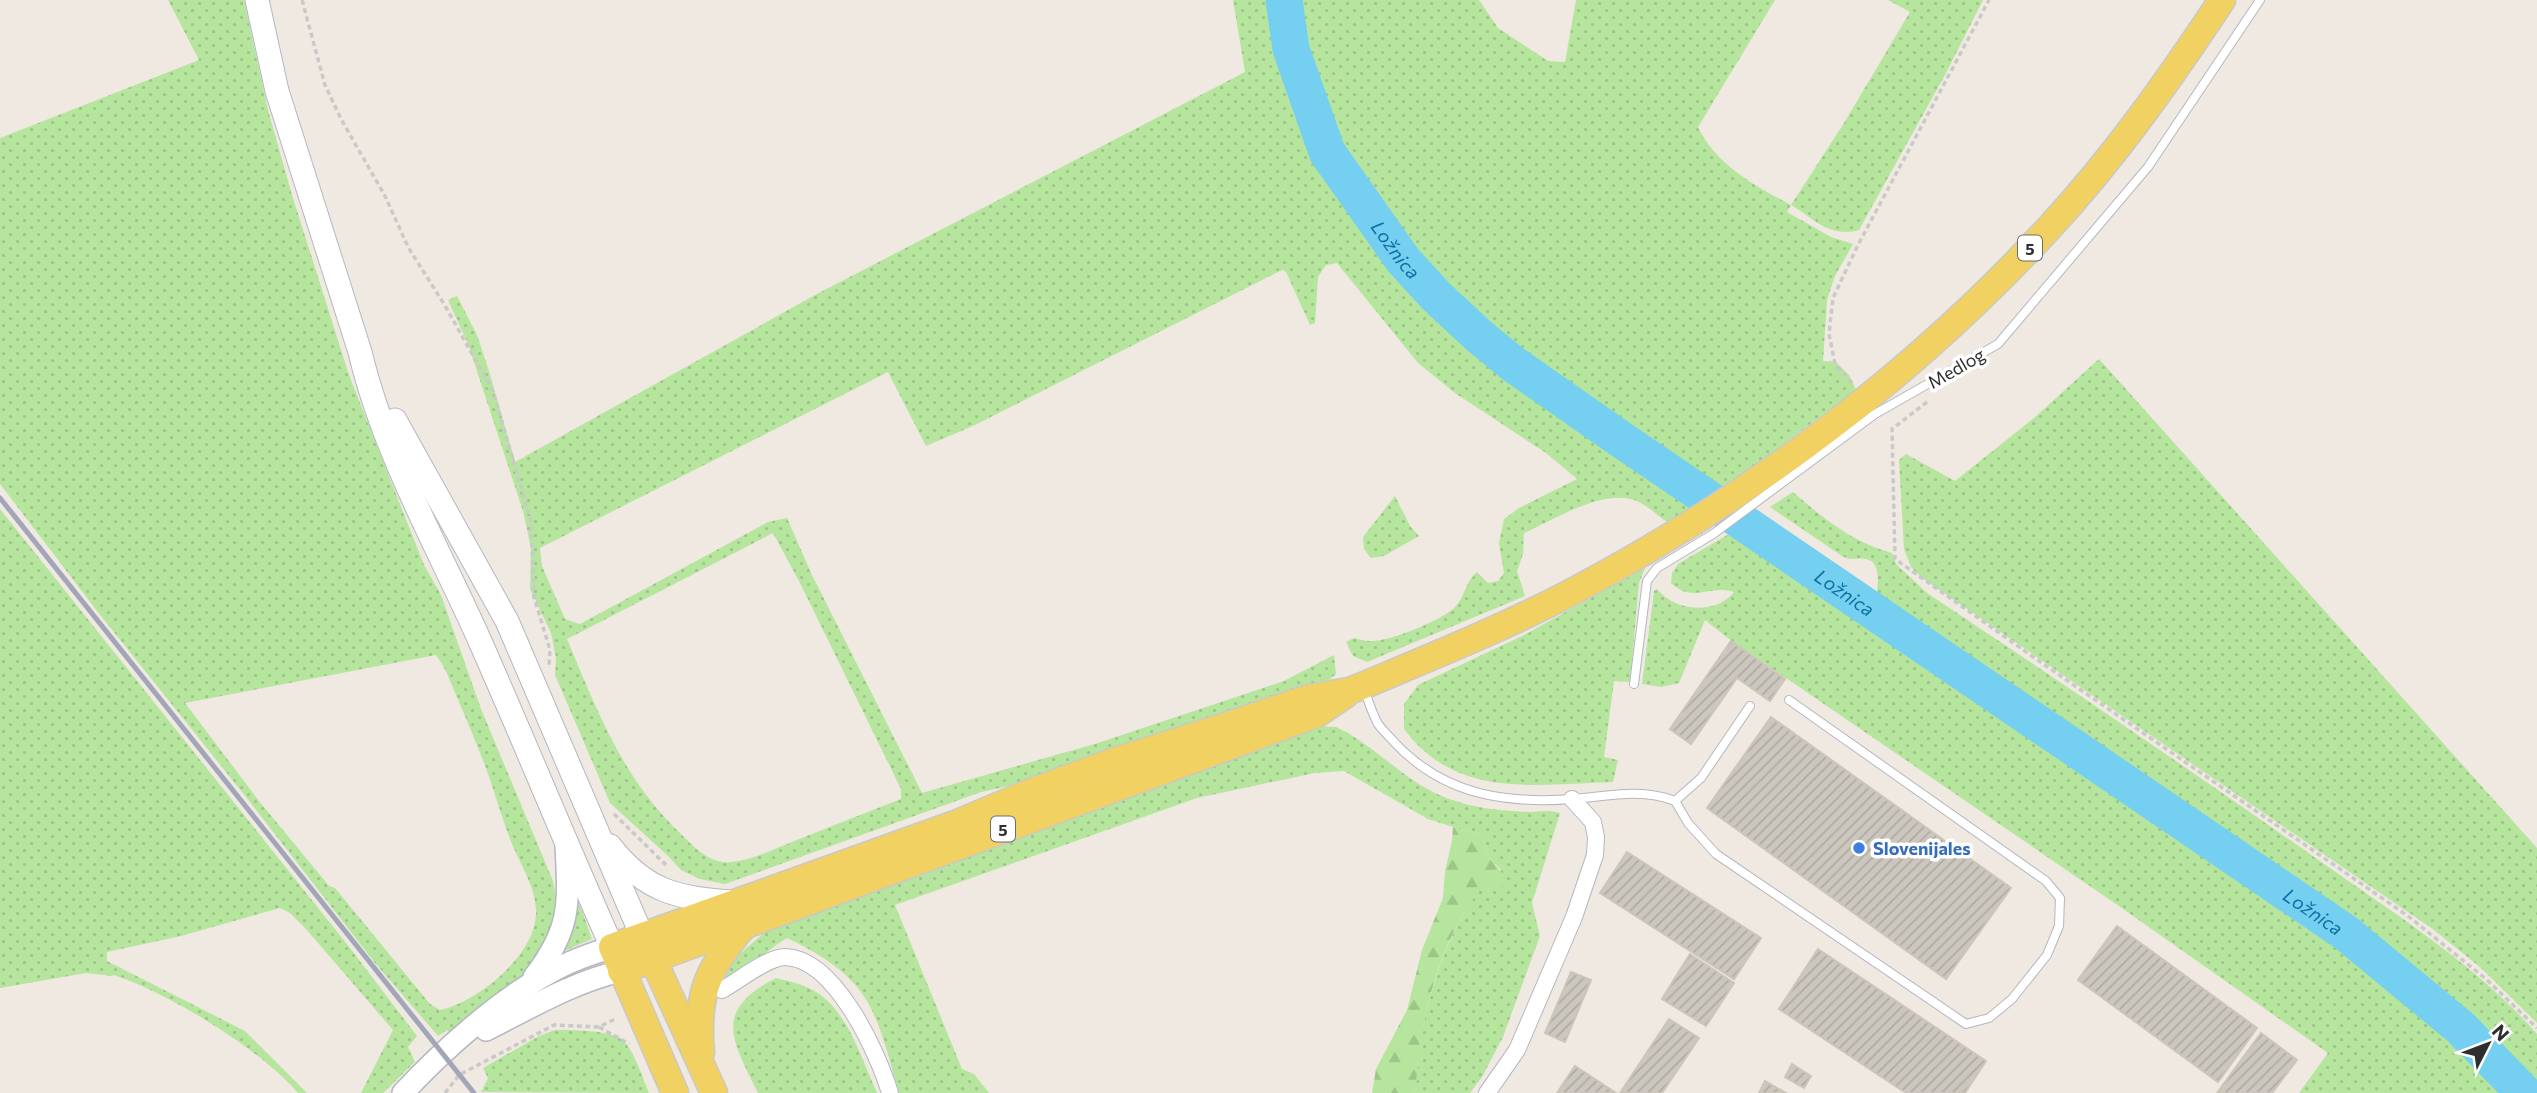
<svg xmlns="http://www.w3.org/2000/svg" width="2537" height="1093" viewBox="0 0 2537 1093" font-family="Commissioner,sans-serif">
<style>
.grass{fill:url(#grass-dots);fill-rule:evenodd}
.forest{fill:url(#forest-firs)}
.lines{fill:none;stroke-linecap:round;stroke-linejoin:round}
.river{stroke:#75cff0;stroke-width:37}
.building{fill:url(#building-hatch);stroke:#cbc5ba;stroke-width:2}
.service-casing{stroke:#b4b7c1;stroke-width:10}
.minor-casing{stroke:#b4b7c1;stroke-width:18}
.tertiary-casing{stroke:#b4b7c1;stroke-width:24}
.secondary-casing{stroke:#b4b7c1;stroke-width:25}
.primary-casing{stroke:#c9c9c9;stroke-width:29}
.path{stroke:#c9c9c9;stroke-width:3.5;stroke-dasharray:5 3.5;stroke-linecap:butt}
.service{stroke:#fff;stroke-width:8}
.minor{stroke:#fff;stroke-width:16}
.tertiary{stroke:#fff;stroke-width:21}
.secondary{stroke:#fff;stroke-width:23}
.primary{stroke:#f2d163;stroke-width:26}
.rail{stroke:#a3a6b8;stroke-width:5}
.shop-dot{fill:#3f7fe0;stroke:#fff;stroke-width:2.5}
.labels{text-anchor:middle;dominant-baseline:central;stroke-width:7;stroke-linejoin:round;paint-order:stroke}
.shield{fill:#fff;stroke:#6d6d6d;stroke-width:2}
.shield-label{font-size:16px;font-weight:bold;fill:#2e2e2e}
.street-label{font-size:18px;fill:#2e2e2e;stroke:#fff}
.shop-label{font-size:18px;font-weight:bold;fill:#366cbe;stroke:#fff;text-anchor:start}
.water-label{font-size:19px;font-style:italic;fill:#0d6fa3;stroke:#fff}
</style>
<defs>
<pattern id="grass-dots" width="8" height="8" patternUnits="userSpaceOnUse" patternTransform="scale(1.75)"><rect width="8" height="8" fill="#b6e59e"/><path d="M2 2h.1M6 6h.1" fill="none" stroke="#9dc588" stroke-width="1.8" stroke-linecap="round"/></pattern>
<pattern id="forest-firs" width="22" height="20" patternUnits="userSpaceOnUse" patternTransform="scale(1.75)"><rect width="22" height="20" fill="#b6e59e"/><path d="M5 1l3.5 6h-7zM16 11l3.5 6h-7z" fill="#9dc588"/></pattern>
<pattern id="building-hatch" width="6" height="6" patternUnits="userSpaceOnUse" patternTransform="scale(1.75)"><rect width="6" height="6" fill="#cbc7bf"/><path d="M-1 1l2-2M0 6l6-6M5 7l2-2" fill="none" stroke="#afaba4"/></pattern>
</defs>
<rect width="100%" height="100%" fill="#efe9e1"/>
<g class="grass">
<path d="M168,0h76l24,110 24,85 57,180 75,190 17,30 40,114 72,172 4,22 -1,19 -25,48 -79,65 -5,-5 -9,6 -63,-73 -125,-161 -153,-191 -97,-127v-346l199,-78zM436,655l9,14c14,33 28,65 41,99 9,25 16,51 26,76 9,22 25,45 24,70 -1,41 -58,88 -96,96l-10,-6 -95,-116 -6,-2 -70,-85 -74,-98z"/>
<path d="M1233,0h42c26,131 80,240 180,331 30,28 65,50 98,74 48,33 96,67 144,100l-30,17c-9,-6 -18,-15 -28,-20 -33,-16 -83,17 -115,31l-1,21 -6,17 8,25 -158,66 -14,-6 -7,-14 8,-4c5,1 11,3 16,3 19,1 69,-20 83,-32 12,-10 11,-26 24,-37l11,11 10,-2 6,-8 -5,-30 5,-24 15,-11 58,-29 -31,-26 -91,-60 -37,-30 -81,-100 -11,2 -8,12 -3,46 -5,2 -24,-53 -4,-2 -307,155 -49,21 -38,-74 -348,176 2,18 23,53 15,5 188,-102 19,-4 24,55 111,220 176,-50 186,-62 50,-26 2,19 -7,6 -34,13 -240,83 -74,16 -256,92 -25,-5 -19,-9 -13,-14 -58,-53 -55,-128 1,-17 -5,-25 -21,-44 1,-41 -8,-37 -55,-167 -20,-44 9,-4 20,39 12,36 26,91 300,-167 430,-223zM773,533l27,50 101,206v10c-35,14 -70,27 -104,41 -21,8 -44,20 -66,22 -21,2 -35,-13 -49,-27 -59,-56 -84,-122 -115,-196z"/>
<path d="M1299,0h180l19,28 50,33 17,1 11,-62h199l-77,127c19,39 56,58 93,78l53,-82 66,-111 -22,-12h95l-37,73 -87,157c-29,8 -43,-10 -68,-25l-4,7 44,25 22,7 -18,32 -8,24 -4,61 13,1 13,13 7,15 -140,104c-49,-34 -99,-68 -148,-102 -34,-22 -69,-44 -99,-72 -93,-85 -153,-195 -170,-320z"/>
<polygon points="2099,359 2537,848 2537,1023 2481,968 2434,930 1922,578 1911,567 1904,549 1899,460 1906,454 1955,481 2034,418"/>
<path d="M1793,492c29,26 61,51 99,61l4,11 31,29c131,87 262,176 390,266 76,54 159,105 220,175v59l-61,-61 -89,-76 -511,-354c1,-13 7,-40 -10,-43 -11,-2 -13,3 -24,-3l-72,-49z"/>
<polygon points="1395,496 1410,526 1419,536 1384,556 1371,558 1364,549 1363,537"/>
<path d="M0,509l350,439 67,88 -9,11 7,15 -32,31h-22l32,-63 -87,-101 -16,-16 -10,-5 -99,28 -74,16v9l138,70 62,62h-9c-38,-44 -129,-100 -184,-118l-2,1 -26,-3 -86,15z"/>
<path d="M1739,528l159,113 478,329 89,77 43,46h-209l29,-40 -212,-149 -387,-265 -24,-19 -26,63 -18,4 -19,-3 12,-93 3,-2c18,23 59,26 77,3 -25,-8 -41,12 -63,-9l1,-10 6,-9z"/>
<path d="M1645,568l-6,15 -9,99 -16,-1 -10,76 14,3 -5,22c-77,2 -156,18 -209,-53v-25l14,-19 104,-49z"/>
<path d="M1310,726l26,1 12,6c47,29 68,61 126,73 17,4 36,5 54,6 11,0 20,-3 32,1l-28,90 8,33 -37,101 -21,40 -12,16h-57l3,-8c2,-18 2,-37 6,-55 11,-48 27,-101 58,-141l12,-1 9,-18 -14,-15 -5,-19 -54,-17 -84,-48 -29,2 -118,25 -302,107 67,164 12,5 15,19h-90c-9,-30 -16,-64 -32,-92 -17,-29 -50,-49 -80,-63 -22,12 -35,33 -60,39l-3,-2 6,-13 41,-35z"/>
<polygon points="577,905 580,905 592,939 564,951 576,919"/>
<path d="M776,978c12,3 26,6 37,12 35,20 48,68 64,103h-119c-25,-52 -47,-82 18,-115z"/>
<path d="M555,1030c16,0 54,0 66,9 12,8 22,40 28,54l-168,-1 7,-14 -5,-10 56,-32z"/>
</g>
<path class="forest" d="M1453,827l29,9 5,19 19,23 -1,8 -25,4c-31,38 -48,92 -58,141 -4,17 -4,36 -6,54l-3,8h-41l4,-24 31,-59 15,-60 21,-52 2,-27 7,-30z"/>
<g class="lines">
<path class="river" id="s1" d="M1284,0l7,49 36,103 76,108 34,37 42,39 34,28 106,74 727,495 115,95 63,65"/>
</g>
<g class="building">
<polygon points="1731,641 1785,679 1770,701 1737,678 1691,744 1670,729"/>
<polygon points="1771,717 2011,888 1946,979 1707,808"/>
<polygon points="1627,852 1761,938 1734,979 1600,893"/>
<polygon points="2117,926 2257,1028 2218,1082 2078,980"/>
<polygon points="1818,949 1986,1061 1965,1093 1906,1093 1779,1009"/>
<polygon points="1690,954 1734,983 1706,1026 1662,999"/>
<polygon points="1571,972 1591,980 1565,1042 1545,1033"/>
<polygon points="1669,1019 1699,1038 1662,1093 1620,1093"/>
<polygon points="2261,1033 2297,1060 2272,1093 2217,1093"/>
<polygon points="1792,1064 1811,1076 1804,1088 1785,1077"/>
<polygon points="1575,1066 1616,1093 1557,1093"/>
<polygon points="1765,1081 1786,1093 1759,1093"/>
</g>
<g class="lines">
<g class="service-casing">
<g id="service">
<polyline points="1634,684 1647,581 1657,568 1713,534 1875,414 1998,344 2148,167 2260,0"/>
<path d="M1364,689c4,11 8,24 14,35 5,7 12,13 18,20 49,51 109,60 178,55 35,-3 67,-11 101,2l13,22 28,31 250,170 23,-6 23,-19 35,-44 12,-29 1,-28 -14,-17 -257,-181"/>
<polyline points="1675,801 1701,778 1750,706"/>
</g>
</g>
<g class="minor-casing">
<g id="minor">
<path d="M722,990c16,-9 46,-33 63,-33 50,1 93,96 105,136"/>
<polyline points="1487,1093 1517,1050 1574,917 1595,855 1596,837 1593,822 1572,799"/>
</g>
</g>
<g class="tertiary-casing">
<g id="tertiary">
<path d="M534,977c37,-48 35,-72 32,-131"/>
<path d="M486,1030c44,-22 87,-48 135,-59"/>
<path d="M403,1093c39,-42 98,-95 148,-121 19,-11 40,-18 61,-25"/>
</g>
</g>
<g class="secondary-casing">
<g id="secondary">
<path d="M257,0l20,91 83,261c23,97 74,188 115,278 47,105 90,212 137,317"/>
<polyline points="395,420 507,621 642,936"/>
<path d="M610,846c36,46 67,52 122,56"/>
</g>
</g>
<g class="primary-casing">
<g id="primary">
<polyline points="646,944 714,1093"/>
<polyline points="621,971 1317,714 1345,695"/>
<path d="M701,1052c-5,-57 6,-84 44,-127"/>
<path d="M675,1093l-63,-146 343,-123 76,-32 78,-29 120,-38 79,-27 41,-7 13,-5c69,-29 139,-57 206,-92 178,-93 344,-217 481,-366 65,-70 120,-148 173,-228"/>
</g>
</g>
<g class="path">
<polyline points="302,0 325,85 341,119 385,196 408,247 444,304 493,391 531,522 534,597 550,650 549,665"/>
<polyline points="1852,383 1835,364 1829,334 1833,298 1858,245 1989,0"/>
<polyline points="1927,402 1892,429 1895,559 2029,654 2408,916 2486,979 2537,1028"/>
<polyline points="614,814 666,865"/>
<polyline points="599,1027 629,1044"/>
<polyline points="445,1093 459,1075 554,1025 599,1027 617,1018"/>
</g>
<use href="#service" class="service"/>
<use href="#minor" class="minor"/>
<use href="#tertiary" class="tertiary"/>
<use href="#secondary" class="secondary"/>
<use href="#primary" class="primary"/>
<polyline class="rail" points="0,498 474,1093"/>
</g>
<circle class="shop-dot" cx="1859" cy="848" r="7"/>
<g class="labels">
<g class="shield">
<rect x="2018" y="235.5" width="24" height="25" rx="5"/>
<rect x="991" y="816.5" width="24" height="25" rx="5"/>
</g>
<g class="shield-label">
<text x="2030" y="248">5</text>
<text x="1003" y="829">5</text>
</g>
<g class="street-label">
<text transform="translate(1956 368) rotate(-30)">Medlog</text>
</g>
<g class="shop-label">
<text x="1873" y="848">Slovenijales</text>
</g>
<g class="water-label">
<text stroke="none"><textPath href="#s1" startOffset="278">Ložnica</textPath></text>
<text stroke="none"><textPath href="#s1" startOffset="845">Ložnica</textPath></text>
<text stroke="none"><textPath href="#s1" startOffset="1412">Ložnica</textPath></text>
</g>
</g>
<g transform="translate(2488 1044) rotate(48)" stroke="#ffffff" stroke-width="5" paint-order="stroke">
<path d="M0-5L12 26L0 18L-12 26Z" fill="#2e2e2e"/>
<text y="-10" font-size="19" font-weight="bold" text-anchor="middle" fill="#2e2e2e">N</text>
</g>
</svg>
